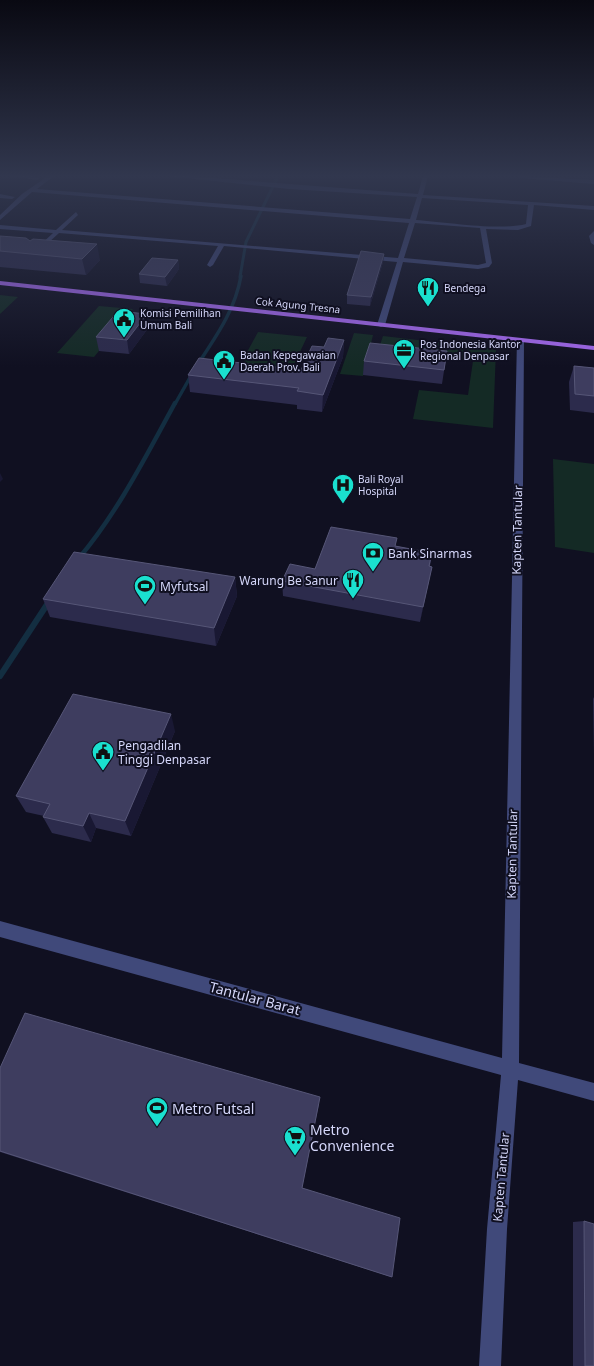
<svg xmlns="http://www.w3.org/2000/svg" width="594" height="1366" viewBox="0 0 594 1366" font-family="'Noto Sans',sans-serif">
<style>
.green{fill:#142a25}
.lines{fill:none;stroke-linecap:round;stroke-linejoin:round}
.stream-far3{stroke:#132e41;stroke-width:3}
.stream-far2{stroke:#132e41;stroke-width:3.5}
.stream-far1{stroke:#132e41;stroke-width:4.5}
.stream{stroke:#132e41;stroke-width:6}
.minor{fill:#40497a;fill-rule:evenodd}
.major{fill:#a368ed;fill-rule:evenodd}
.wall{fill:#2c2b4c}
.shaded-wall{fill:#191833}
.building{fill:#3e3d5f;stroke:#565677}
.labels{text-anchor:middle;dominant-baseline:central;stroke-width:4;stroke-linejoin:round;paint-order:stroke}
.far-poi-label{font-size:10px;fill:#d5d7fa;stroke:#101021;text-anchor:start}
.far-street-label{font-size:10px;fill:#d5d7fa;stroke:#101021}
.street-label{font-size:12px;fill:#d5d7fa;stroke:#101021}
.poi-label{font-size:12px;fill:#d5d7fa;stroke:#101021;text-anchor:start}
.near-street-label{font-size:14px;fill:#d5d7fa;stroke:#101021}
.near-poi-label{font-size:14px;fill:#d5d7fa;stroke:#101021;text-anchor:start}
</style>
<rect width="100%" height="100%" fill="#101021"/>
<g class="green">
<polygon points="0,295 18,297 0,314"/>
<polygon points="99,306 133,309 94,357 57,353"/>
<polygon points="258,332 307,337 288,377 236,372"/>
<polygon points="354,333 373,335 363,376 340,374"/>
<polygon points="383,336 496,349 493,428 413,419 419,390 468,395 473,361 383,350 379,348"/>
<polygon points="553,459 594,464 594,553 555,547"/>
</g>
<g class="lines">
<polyline class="stream-far3" points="240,277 246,242 278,176"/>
<g class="stream-far2">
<path d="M198,364c19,-29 37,-54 43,-88"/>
<polyline points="175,404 192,374"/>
</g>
<path class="stream-far1" d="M79,558c39,-46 67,-102 96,-155"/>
<polyline class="stream" points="0,676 50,600"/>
<g class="minor">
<polygon points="11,176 34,176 40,178 37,180"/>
<path d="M48,176h6l-17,13 373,30 7,-22 -128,-8 -122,-13h21l230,18 5,-18h5l-5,19 171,11v4l-60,-5 -3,21 -13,4 -32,-1 6,34 -3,4 -11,2 -75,-7 -18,63 -4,2 -4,-2 20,-63 -173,-16 -11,19 -3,2 -3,-2 11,-19 -159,-13 -22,20 -3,-2 1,-1 18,-17 -53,-4v-4l56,5 20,-18 2,3 -16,15 336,28 11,-35 -377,-31 -32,28v-5l22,-21zM422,198l106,7 -2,19c-26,7 -81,-2 -110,-4zM415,223l65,5 6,35 -8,2 -74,-7z"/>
<polygon points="519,176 594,180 594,184 521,178"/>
<polygon points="0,194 15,197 12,199 0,198"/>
<polygon points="594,231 594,245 591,243 589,236"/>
<polygon points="517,338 524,340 519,1063 594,1083 594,1101 518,1080 507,1229 501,1366 479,1366 487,1229 501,1075 0,937 0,921 502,1058"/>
</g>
<polygon class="major" points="0,281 594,346 594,350 0,285"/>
</g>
<g class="wall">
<polygon points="0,236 30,241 100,260 86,275 0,267"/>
<polygon points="384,254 383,262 370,306 347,304 347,295"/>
<polygon points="178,260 179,269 167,286 140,283 139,274"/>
<polygon points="149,327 129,354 99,351 96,337"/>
<polygon points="344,340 343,357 322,412 297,409 297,405 190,392 188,375 301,370 324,347"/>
<polygon points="447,351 442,384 363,375 364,361"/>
<polygon points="574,366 594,368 594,413 570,410 569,382"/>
<polygon points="396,546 432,553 430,566 432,567 420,622 283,596 282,581 315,569"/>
<polygon points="235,577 237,596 216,646 50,617 43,599"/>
<polygon points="594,697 594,755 593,699"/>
<polygon points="175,731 131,836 96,828 91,842 52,833 43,817 44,816 26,812 16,796"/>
<polygon points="0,1068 319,1104 302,1188 392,1277 388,1276 0,1152"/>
<polygon points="584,1221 594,1366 573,1366 573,1222"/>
</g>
<g class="shaded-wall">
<polygon points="97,244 100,260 86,275 82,259"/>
<polygon points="384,254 383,262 370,306 371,297"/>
<polygon points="178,260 179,269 167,286 165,277"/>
<polygon points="147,314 149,327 129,354 127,340"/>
<polygon points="344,340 343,357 322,412 323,395"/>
<polygon points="0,473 3,479 0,482"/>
<polygon points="432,567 429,581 420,622 423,607"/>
<polygon points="235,577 237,596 216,646 214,628"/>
<polygon points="171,714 175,731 131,836 125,821"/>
<polygon points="89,813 96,828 91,842 83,826"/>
</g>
<g class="building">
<polygon points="0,236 26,238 30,241 33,239 97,244 82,259 0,251"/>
<polygon points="361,251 384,254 371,297 347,295"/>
<polygon points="152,258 178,260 165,277 139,274"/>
<polygon points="118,311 147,314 127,340 96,337"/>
<polygon points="328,338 344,340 323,395 297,391 299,388 188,375 199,358 301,370 312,346 324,347"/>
<polygon points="370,343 447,351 444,370 364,361"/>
<polygon points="574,366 594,368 594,396 575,394"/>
<polygon points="331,527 397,538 395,546 432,553 429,566 432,567 423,607 282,581 290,564 315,569"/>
<polygon points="74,552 235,577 214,628 43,599"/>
<polygon points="73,694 171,714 125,821 89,813 83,826 43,817 50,804 16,796"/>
<polygon points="25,1013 320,1097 302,1188 400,1218 392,1277 0,1151 0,1068"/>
<polygon points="584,1221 594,1224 594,1366 585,1366"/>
</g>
<linearGradient id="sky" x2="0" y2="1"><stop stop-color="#090912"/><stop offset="0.48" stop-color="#31374e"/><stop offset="1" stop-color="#31374e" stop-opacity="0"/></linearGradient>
<rect width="594" height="367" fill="url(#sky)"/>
<defs>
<g id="restaurant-pin" transform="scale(1.15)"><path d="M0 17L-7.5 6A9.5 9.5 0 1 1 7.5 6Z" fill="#1ae0cf" stroke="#101021"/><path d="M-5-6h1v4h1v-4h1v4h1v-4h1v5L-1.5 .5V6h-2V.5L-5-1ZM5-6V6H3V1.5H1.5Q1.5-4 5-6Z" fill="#111"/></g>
<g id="civic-pin" transform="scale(1.15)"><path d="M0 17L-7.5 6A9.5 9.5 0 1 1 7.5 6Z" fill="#1ae0cf" stroke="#101021"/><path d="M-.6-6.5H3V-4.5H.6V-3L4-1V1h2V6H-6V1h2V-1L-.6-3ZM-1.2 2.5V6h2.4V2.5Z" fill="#111"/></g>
<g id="office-pin" transform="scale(1.15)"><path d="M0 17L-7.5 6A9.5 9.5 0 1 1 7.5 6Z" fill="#1ae0cf" stroke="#101021"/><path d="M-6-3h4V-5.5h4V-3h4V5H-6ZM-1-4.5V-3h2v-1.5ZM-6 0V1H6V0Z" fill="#111"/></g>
<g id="hospital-pin" transform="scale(1.15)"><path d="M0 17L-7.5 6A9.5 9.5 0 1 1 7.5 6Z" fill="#1ae0cf" stroke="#101021"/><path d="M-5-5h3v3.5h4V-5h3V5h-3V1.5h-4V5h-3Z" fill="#111"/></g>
<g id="bank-pin" transform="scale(1.15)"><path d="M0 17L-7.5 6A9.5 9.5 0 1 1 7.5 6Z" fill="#1ae0cf" stroke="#101021"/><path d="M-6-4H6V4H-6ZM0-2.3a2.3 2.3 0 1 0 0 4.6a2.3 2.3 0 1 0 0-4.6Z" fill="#111"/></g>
<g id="stadium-pin" transform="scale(1.15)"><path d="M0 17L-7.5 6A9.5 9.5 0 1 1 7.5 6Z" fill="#1ae0cf" stroke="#101021"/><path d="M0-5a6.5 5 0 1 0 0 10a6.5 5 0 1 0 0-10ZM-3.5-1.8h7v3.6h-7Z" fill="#111"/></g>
<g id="supermarket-pin" transform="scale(1.15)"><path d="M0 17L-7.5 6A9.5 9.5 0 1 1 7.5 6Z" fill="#1ae0cf" stroke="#101021"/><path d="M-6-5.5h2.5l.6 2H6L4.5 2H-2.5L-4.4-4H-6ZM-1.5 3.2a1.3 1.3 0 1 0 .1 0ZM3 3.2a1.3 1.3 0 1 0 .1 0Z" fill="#111"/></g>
</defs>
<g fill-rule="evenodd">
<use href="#restaurant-pin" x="428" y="288"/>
<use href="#civic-pin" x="124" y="319"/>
<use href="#office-pin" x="404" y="350"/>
<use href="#civic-pin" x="224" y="361"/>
<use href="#hospital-pin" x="343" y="485"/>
<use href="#bank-pin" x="373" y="553"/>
<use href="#restaurant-pin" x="353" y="580"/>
<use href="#stadium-pin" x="145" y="586"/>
<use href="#civic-pin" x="103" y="752"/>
<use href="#stadium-pin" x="157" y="1108"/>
<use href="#supermarket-pin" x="295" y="1137"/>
</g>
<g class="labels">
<g class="far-poi-label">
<text x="444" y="288">Bendega</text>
<text x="140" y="313">Komisi Pemilihan<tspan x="140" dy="12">Umum Bali</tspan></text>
<text x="420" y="344">Pos Indonesia Kantor<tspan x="420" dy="12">Regional Denpasar</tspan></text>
<text x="240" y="355">Badan Kepegawaian<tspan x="240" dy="12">Daerah Prov. Bali</tspan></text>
<text x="358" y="479">Bali Royal<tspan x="358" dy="12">Hospital</tspan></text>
</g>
<g class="far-street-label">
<text transform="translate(298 305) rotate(6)">Cok Agung Tresna</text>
</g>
<g class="street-label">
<text transform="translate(517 530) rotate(-89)">Kapten Tantular</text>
<text transform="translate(512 854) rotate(-89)">Kapten Tantular</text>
<text transform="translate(501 1177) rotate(-85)">Kapten Tantular</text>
</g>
<g class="poi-label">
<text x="388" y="553">Bank Sinarmas</text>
<text x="338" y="580" text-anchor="end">Warung Be Sanur</text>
<text x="160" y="586">Myfutsal</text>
<text x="118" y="745">Pengadilan<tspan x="118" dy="14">Tinggi Denpasar</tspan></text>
</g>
<g class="near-street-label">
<text transform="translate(255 998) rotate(15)">Tantular Barat</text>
</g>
<g class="near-poi-label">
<text x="172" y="1108">Metro Futsal</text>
<text x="310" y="1129">Metro<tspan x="310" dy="16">Convenience</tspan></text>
</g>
</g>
</svg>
